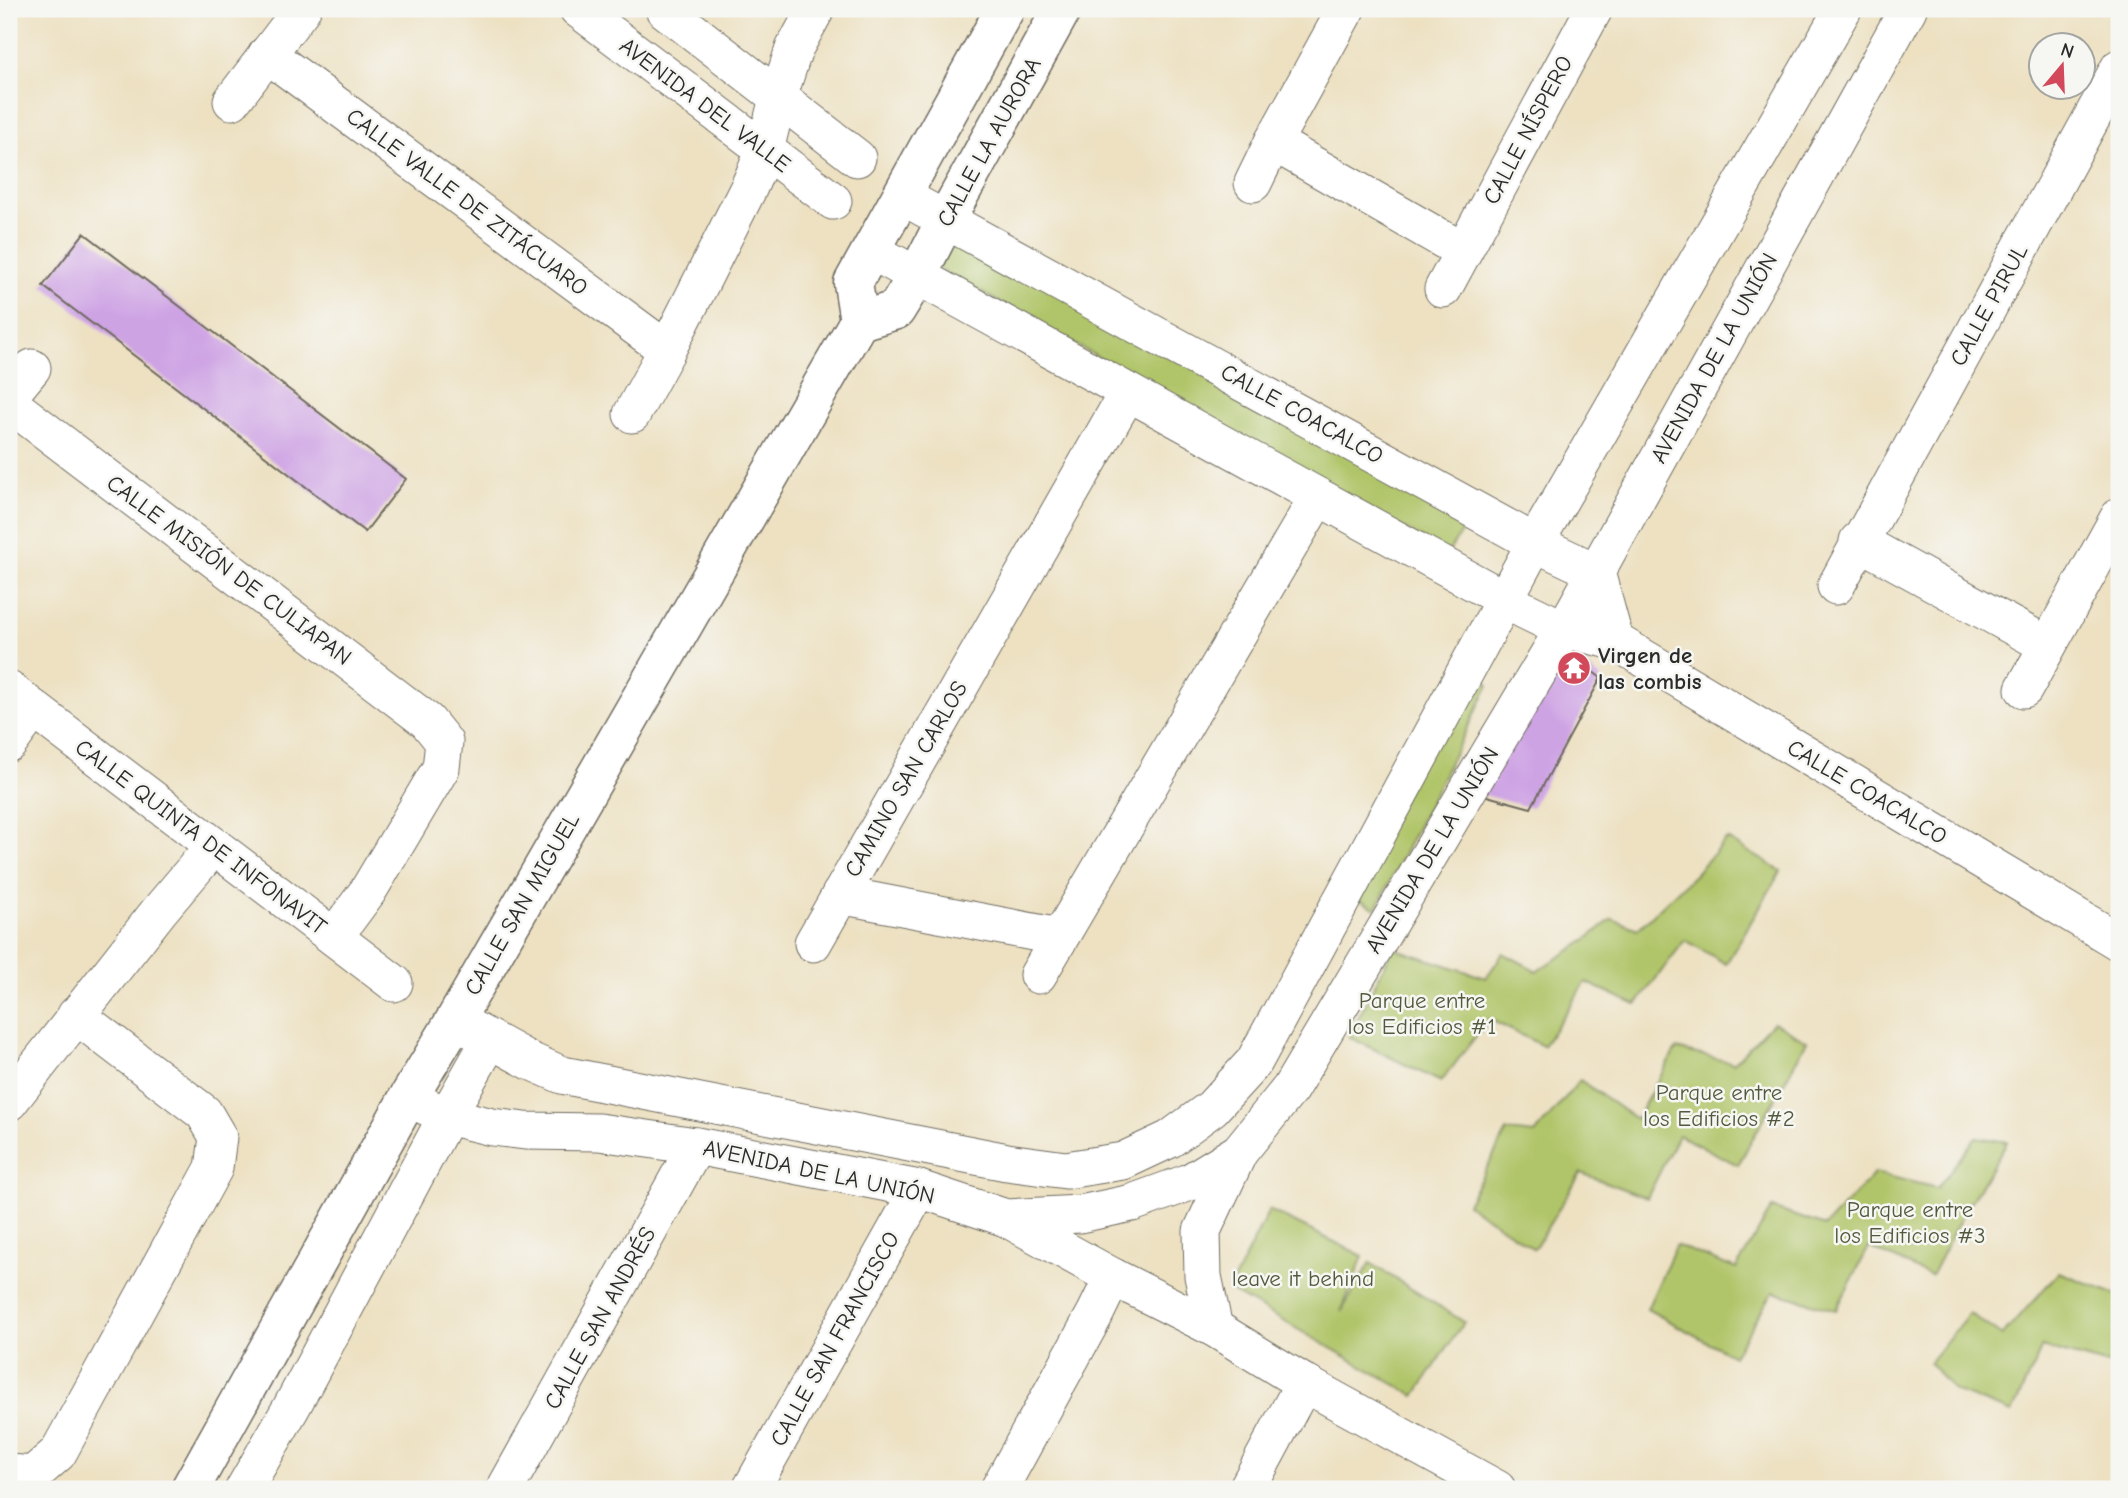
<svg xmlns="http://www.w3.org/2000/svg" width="2128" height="1498" viewBox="0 0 2128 1498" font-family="'Comic Neue',sans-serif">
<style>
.green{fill:#b0c569;stroke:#6e784a;stroke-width:2}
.building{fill:#cea3e4}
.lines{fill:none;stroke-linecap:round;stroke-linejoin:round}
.street-casing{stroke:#6f6b60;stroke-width:39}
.secondary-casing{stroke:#6f6b60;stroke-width:41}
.street{stroke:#fff;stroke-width:37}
.secondary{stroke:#fff;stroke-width:38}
.labels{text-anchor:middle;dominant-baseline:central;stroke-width:5;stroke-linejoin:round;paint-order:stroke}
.street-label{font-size:23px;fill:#2b2b2b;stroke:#f6f6f2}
.poi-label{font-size:23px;font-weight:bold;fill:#2b2b2b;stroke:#f6f6f2;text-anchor:start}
.park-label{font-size:23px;fill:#53593e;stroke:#f6f6f2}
</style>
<rect width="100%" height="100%" fill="#f6f6f2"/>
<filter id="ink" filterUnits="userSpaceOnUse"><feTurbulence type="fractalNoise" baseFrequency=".0143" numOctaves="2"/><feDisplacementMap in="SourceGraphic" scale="14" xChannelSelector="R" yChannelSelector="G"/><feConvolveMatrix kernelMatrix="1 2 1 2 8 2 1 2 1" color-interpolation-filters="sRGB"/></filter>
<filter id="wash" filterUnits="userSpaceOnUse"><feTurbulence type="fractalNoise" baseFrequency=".00686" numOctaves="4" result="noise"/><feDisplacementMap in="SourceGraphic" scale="28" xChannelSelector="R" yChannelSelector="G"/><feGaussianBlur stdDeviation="1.57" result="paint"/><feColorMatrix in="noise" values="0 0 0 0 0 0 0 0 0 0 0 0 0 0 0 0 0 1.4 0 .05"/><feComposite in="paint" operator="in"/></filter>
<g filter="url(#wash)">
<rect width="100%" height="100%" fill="#ede1c2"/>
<g class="green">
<polygon points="948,231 1468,521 1448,553 938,268"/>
<polygon points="1469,669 1489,685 1376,909 1352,896"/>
<polygon points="1727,839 1781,871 1726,964 1685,940 1636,1005 1586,982 1543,1046 1489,1019 1441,1082 1349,1037 1393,948 1486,978 1503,953 1537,971 1582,943 1612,919 1638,929 1695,874"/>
<polygon points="1773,1022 1807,1041 1738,1165 1678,1135 1647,1198 1581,1173 1534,1249 1467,1204 1507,1131 1535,1134 1580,1080 1636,1119 1676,1049 1734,1063"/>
<polygon points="1976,1137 2007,1142 1962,1216 1931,1276 1869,1247 1836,1310 1773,1292 1733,1356 1647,1309 1676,1245 1736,1269 1772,1208 1825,1226 1875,1173 1937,1188"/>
<polygon points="1269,1210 1363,1256 1341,1312 1370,1263 1464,1322 1415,1396 1229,1290"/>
<polygon points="2059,1272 2119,1296 2119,1363 2117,1367 2042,1347 2012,1413 1954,1391 1929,1363 1969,1313 2002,1336"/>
</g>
<g id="blocks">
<g class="building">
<polygon points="84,233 406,479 365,532 43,286"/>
<polygon points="1558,645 1601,678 1531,808 1476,793"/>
</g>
</g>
</g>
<g filter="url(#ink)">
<use href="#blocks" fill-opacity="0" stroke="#6f6b60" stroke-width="2"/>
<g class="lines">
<g class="street-casing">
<g id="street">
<polyline points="578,9 833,201"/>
<polyline points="664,9 857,158"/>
<polyline points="267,54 667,350"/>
<polyline points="232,101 302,9"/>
<polyline points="1273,142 1463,251"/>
<polyline points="1253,183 1273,142 1346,9"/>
<polyline points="902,196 1535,543 1596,572 1615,641"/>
<polyline points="872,251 1524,610 1563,629 1615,641 2119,942"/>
<polyline points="1443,289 1594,9"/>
<polyline points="9,396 32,368"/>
<polyline points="9,403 427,721 444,742 441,768 368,891 334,937"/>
<polyline points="632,414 667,350 749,187 765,150 778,98 794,49 816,9"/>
<polyline points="1858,541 2047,645"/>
<polyline points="1836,586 2119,68"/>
<polyline points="2024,689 2119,517"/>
<polyline points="9,690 394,983"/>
<polyline points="9,743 34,709"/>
<polyline points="840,895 1059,937"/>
<polyline points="813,943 1128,392"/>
<polyline points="1038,975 1318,497"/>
<polyline points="455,1020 530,1061 562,1075 1007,1162 1066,1170 1123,1161 1170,1139 1212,1108 1254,1062 1535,543 1843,9"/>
<polyline points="408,1098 447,1116 492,1127 525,1131 599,1132 696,1146 919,1189 1006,1218 1080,1214 1132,1203 1190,1182 1239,1152 1290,1089 1575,610 1908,9"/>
<polyline points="9,1102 159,911 214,846"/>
<polyline points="1006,1218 1113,1277 1214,1328 1304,1383 1497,1489"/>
<polyline points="1214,1328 1203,1276 1202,1231 1239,1152"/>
<polyline points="9,1473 33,1475 58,1453 214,1168 218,1137 204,1113 76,1015"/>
<polyline points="244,1489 291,1408 447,1116 490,1040"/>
<polyline points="505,1489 696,1146"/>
<polyline points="751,1489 919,1189"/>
<polyline points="999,1489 1095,1314 1113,1277"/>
<polyline points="1247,1489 1304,1383"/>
</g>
</g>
<g class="secondary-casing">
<g id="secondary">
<polyline points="859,321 896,310 917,276 946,219 1062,9"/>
<polyline points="190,1489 408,1098 455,1020 859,321 853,283 1005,9"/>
</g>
</g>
<use href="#street" class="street"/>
<use href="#secondary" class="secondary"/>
</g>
</g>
<defs>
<g id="temple-disc" transform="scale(1.75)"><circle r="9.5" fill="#d1495b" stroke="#f6f6f2"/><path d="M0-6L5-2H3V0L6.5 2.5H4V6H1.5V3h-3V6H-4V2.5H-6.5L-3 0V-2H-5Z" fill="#fff"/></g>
</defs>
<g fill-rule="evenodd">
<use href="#temple-disc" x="1574" y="668"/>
</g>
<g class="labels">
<g class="street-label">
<text transform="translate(705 105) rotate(37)">AVENIDA DEL VALLE</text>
<text transform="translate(1528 130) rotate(-62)">CALLE NÍSPERO</text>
<text transform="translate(989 142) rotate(-61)">CALLE LA AURORA</text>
<text transform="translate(467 202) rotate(37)">CALLE VALLE DE ZITÁCUARO</text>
<text transform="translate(1989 305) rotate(-61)">CALLE PIRUL</text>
<text transform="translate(1714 358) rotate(-61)">AVENIDA DE LA UNIÓN</text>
<text transform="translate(1302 414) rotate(29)">CALLE COACALCO</text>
<text transform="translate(229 570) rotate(37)">CALLE MISIÓN DE CULIAPAN</text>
<text transform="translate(906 779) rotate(-60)">CAMINO SAN CARLOS</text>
<text transform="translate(1867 792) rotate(31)">CALLE COACALCO</text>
<text transform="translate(201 837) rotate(37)">CALLE QUINTA DE INFONAVIT</text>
<text transform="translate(1432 850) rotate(-59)">AVENIDA DE LA UNIÓN</text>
<text transform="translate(522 904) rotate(-60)">CALLE SAN MIGUEL</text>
<text transform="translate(819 1172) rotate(12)">AVENIDA DE LA UNIÓN</text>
<text transform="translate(600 1318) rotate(-61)">CALLE SAN ANDRÉS</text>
<text transform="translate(835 1339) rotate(-61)">CALLE SAN FRANCISCO</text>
</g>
<g class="poi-label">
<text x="1598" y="655">Virgen de<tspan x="1598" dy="26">las combis</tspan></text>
</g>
<g class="park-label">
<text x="1422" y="1000">Parque entre<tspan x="1422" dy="26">los Edificios #1</tspan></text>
<text x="1719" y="1092">Parque entre<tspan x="1719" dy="26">los Edificios #2</tspan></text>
<text x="1910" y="1209">Parque entre<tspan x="1910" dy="26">los Edificios #3</tspan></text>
<text x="1303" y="1278">leave it behind</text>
</g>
</g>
<rect width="2128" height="1498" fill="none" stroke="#f6f6f2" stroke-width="35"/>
<g transform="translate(2062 66) rotate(19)"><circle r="33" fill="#f6f6f2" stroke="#a5a5a2" stroke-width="2"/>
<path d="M0-5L12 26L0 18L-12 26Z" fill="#d1495b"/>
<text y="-10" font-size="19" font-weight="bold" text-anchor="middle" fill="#2b2b2b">N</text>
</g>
</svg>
